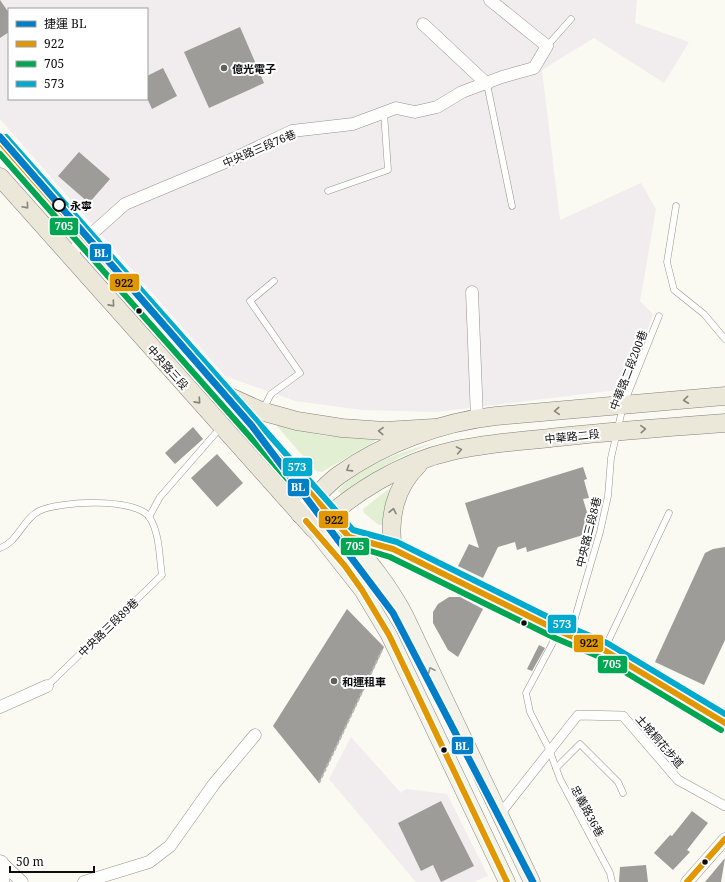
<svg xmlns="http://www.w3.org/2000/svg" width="725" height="882" viewBox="0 0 725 882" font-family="'Noto Serif','Noto Sans TC',serif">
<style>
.industrial{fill:#f1ecee;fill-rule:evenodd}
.green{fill:#e3efd3}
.building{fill:#9d9c98}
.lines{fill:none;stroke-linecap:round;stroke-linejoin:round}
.service-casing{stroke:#949390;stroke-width:7}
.pedestrian-casing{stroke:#949390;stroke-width:10}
.minor-casing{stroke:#949390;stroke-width:13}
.tertiary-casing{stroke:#949390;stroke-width:15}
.secondary-casing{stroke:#8a8a87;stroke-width:17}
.primary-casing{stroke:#81817d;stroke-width:19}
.path{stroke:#b8b8b6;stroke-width:2;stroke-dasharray:4 2;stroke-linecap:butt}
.service{stroke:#fefefd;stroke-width:6}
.pedestrian{stroke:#fefefd;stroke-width:9}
.minor{stroke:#fefefd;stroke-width:12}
.tertiary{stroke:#fefefd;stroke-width:14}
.secondary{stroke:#f4f3ea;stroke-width:16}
.primary{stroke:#ebe7d9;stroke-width:18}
.bus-1-casing{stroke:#fff;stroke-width:9}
.bus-2-casing{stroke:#fff;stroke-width:9}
.bus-3-casing{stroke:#fff;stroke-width:9}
.bus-1{stroke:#e09701;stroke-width:6}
.bus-2{stroke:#00a651;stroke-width:6}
.bus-3{stroke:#00a9ce;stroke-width:6}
.metro-1-casing{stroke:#fff;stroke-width:10}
.metro-1{stroke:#007ec7;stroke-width:7}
.oneway{stroke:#87857d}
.oneway2{stroke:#989792}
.poi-dot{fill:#60605d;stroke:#fff;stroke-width:1.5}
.stop-dot{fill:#fff;stroke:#0d0d0d;stroke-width:2}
.bus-dot{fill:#0d0d0d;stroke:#fff;stroke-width:1.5}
.labels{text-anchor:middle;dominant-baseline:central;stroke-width:4;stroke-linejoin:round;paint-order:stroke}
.poi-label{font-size:11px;font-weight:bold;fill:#0d0d0d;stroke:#fff;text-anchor:start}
.street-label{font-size:11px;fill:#0d0d0d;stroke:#fff}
.stop-label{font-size:11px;font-weight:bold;fill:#0d0d0d;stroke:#fff;text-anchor:start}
.line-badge{stroke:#fff;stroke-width:1.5}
.badge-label{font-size:11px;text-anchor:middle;font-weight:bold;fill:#fff}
.pale-badge-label{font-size:11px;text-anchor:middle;font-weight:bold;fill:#111}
</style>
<rect width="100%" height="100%" fill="#faf9f2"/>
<g class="industrial">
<path d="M0,0h637l-2,23 54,19 -25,41 -70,-45 -52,32 18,150 81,-37 15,26 -16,92 13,13 -27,75 -190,23 -73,-2 -68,-9 -70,-25 -225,-257zM9,9h138v90h-138z"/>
<polygon points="351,737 401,793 406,789 447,794 488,876 474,882 416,882 329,779"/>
</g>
<g class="green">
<polygon points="276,425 325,436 374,438 375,441 322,472 316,471"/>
<path d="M433,443l-35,15 -56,37 -4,-4c18,-24 66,-40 95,-48z"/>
<polygon points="395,486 384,525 379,525 364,513 363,509 386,491"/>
</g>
<g class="building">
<polygon points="0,0 9,13 9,32 0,38"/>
<polygon points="240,27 264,83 209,108 184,52"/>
<polygon points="163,68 177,96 152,109 147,98 147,76"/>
<polygon points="79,152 110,179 89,203 58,176"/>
<polygon points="193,427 203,439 175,464 165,453"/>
<polygon points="217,454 243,483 217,507 191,478"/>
<polygon points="583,467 587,479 584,480 589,498 583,499 593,532 527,552 526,547 517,550 515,542 498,547 483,578 458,566 469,544 479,548 465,503"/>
<polygon points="725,547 725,640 704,685 655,662 705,553 713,549"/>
<polygon points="449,597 460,597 483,609 458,657 448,650 433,623 433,612 438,604"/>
<polygon points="347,609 384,647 319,783 273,726"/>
<polygon points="539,645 545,648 532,671 527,669"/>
<polygon points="441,801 474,866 441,882 433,865 421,871 398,823"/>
<polygon points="692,811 708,823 687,850 690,852 673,870 654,853 670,835 672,836"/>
<polygon points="725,858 721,882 705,882"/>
<polygon points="646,865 648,882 619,882 620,867"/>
</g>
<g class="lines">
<g class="service-casing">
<g id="service">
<polyline points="547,46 571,19"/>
<polyline points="487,84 512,206"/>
<polyline points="328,191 388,170 384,113"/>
<polyline points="676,206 667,262 674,290 704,314 725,339"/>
<polyline points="263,409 271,394 300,373 250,301 274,281"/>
<polyline points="149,517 160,497 221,427"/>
<path d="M0,548c18,-6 23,-29 39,-37 20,-10 98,-14 111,7 10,17 9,38 12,57l-115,111"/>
<polyline points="559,631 526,693 530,712 549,749 560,779 610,873 612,882"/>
<polyline points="570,635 600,532 608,496 611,458 623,406 659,316"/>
<polyline points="604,650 669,513"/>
<polyline points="556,768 580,744 618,782 623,793"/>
</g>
</g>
<g class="pedestrian-casing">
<polyline id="pedestrian" points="500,814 578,715 623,716 678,780 725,806"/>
</g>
<g class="minor-casing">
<g id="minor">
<polyline points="423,24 487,84"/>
<polyline points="68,255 125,204 235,158 292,131 353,124 396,108 415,112 437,107 462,92 502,77 534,68 547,46 490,0"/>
<polyline points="472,292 477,418"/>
<polyline points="0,707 47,686"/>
<polyline points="0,861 22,882"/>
<polyline points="2,862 4,874 3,882"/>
<polyline points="84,882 149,862 170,846 214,784 255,735"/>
<polyline points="687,882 725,839"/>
</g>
</g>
<g class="tertiary-casing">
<polyline id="tertiary" points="314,529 393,549 559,631 604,650 725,723"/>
</g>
<g class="secondary-casing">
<g id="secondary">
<path d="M221,393c37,41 73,82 110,123 27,32 55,62 74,99l127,267"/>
<polyline points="314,529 362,590 389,635 507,882"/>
</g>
</g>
<g class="primary-casing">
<g id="primary">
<polyline points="0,142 221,393 261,411 297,421 342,428 385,431 434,428"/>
<path d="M0,177l314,352c37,-35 87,-67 138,-78 35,-8 71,-10 107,-14 56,-6 111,-10 166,-14"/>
<path d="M300,514c12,-13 24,-28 39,-39 45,-32 102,-53 157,-59l229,-20"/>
<path d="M393,549c-5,-31 2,-62 25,-84"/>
</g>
</g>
<polyline class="path" points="319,783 382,650"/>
<use href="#service" class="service"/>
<use href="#pedestrian" class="pedestrian"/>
<use href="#minor" class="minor"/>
<use href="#tertiary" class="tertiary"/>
<use href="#secondary" class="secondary"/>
<use href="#primary" class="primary"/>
<g class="bus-1-casing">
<g id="bus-1">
<polyline points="0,142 349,537 393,549 559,631 604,650 725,723"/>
<polyline points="306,521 345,566 362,590 389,635 507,882"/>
<polyline points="687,882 725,839"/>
</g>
</g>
<g class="bus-2-casing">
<polyline id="bus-2" points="0,154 344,543 390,557 555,638 600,657 721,730"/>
</g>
<g class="bus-3-casing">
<polyline id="bus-3" points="6,137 353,530 397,542 562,624 607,643 725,714"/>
</g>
<use href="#bus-1" class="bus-1"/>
<use href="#bus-2" class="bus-2"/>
<use href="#bus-3" class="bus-3"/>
<g class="metro-1-casing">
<polyline id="metro-1" points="0,137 252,426 393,613 533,882"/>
</g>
<use href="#metro-1" class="metro-1"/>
</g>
<defs><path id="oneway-chevron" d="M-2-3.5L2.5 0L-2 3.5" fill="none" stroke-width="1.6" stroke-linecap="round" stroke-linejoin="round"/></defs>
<g class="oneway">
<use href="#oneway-chevron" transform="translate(26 206) rotate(49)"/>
<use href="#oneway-chevron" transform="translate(112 304) rotate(48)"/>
<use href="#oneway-chevron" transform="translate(686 400) rotate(174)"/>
<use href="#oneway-chevron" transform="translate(198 401) rotate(48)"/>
<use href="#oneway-chevron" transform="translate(557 411) rotate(176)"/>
<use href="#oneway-chevron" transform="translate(643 429) rotate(-4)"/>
<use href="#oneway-chevron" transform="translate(381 431) rotate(-178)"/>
<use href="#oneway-chevron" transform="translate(459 450) rotate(-10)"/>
<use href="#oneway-chevron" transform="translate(349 469) rotate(148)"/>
<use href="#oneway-chevron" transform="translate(393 511) rotate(-78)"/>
</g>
<use class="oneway2" href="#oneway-chevron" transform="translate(431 670) rotate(-115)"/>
<g class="poi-dot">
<circle cx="224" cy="68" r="4"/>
<circle cx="334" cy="681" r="4"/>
</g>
<circle class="stop-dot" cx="59" cy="205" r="6"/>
<g class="bus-dot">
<circle cx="139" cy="311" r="3.5"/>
<circle cx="524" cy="623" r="3.5"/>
<circle cx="444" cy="750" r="3.5"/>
<circle cx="705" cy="862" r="3.5"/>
</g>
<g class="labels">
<g class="poi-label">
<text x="232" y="68">億光電子</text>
<text x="342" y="681">和運租車</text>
</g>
<g class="street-label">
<text transform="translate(259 148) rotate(-23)">中央路三段76巷</text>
<text transform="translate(168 367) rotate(48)">中央路三段</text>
<text transform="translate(628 370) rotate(-69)">中華路二段200巷</text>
<text transform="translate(572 436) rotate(-6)">中華路二段</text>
<text transform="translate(588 532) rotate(-76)">中央路三段8巷</text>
<text transform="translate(108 627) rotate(-44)">中央路三段89巷</text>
<text transform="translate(660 741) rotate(49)">土城桐花步道</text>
<text transform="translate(588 811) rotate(62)">忠義路36巷</text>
</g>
<g class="stop-label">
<text x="70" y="205">永寧</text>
</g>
</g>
<g class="line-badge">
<rect x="49" y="217" width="30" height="19" rx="4" fill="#00a651"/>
<rect x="89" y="243" width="23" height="19" rx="4" fill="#007ec7"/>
<rect x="109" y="273" width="31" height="19" rx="4" fill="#e09701"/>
<rect x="282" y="457" width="31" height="20" rx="4" fill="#00a9ce"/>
<rect x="287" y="478" width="23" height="19" rx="4" fill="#007ec7"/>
<rect x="318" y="510" width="31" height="19" rx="4" fill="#e09701"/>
<rect x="340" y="537" width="30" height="19" rx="4" fill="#00a651"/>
<rect x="547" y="614" width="30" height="20" rx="4" fill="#00a9ce"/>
<rect x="573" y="634" width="31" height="19" rx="4" fill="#e09701"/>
<rect x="597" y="655" width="31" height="19" rx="4" fill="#00a651"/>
<rect x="451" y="736" width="23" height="19" rx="4" fill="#007ec7"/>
</g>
<g class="badge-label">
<text x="64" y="230">705</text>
<text x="101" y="257">BL</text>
<text x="297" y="471">573</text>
<text x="298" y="491">BL</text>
<text x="355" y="550">705</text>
<text x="562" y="628">573</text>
<text x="612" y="668">705</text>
<text x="462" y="750">BL</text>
</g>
<g class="pale-badge-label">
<text x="124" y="287">922</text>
<text x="334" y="524">922</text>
<text x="589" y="647">922</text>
</g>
<rect x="8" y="8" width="140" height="92" fill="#ffffff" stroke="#9e9e9e"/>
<rect x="16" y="21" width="20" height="6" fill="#007ec7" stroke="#9e9e9e"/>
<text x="44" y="28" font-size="12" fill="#0d0d0d">捷運 BL</text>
<rect x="16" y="41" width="20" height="6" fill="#e09701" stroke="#9e9e9e"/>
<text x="44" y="48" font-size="12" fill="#0d0d0d">922</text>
<rect x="16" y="61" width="20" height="6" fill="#00a651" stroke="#9e9e9e"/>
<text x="44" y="68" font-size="12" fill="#0d0d0d">705</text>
<rect x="16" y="81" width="20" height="6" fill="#00a9ce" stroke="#9e9e9e"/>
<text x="44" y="88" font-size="12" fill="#0d0d0d">573</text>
<path d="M10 866v6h84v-6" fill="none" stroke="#0d0d0d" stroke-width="2"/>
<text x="16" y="866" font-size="12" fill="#0d0d0d" stroke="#ffffff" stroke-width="3" paint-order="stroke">50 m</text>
</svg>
